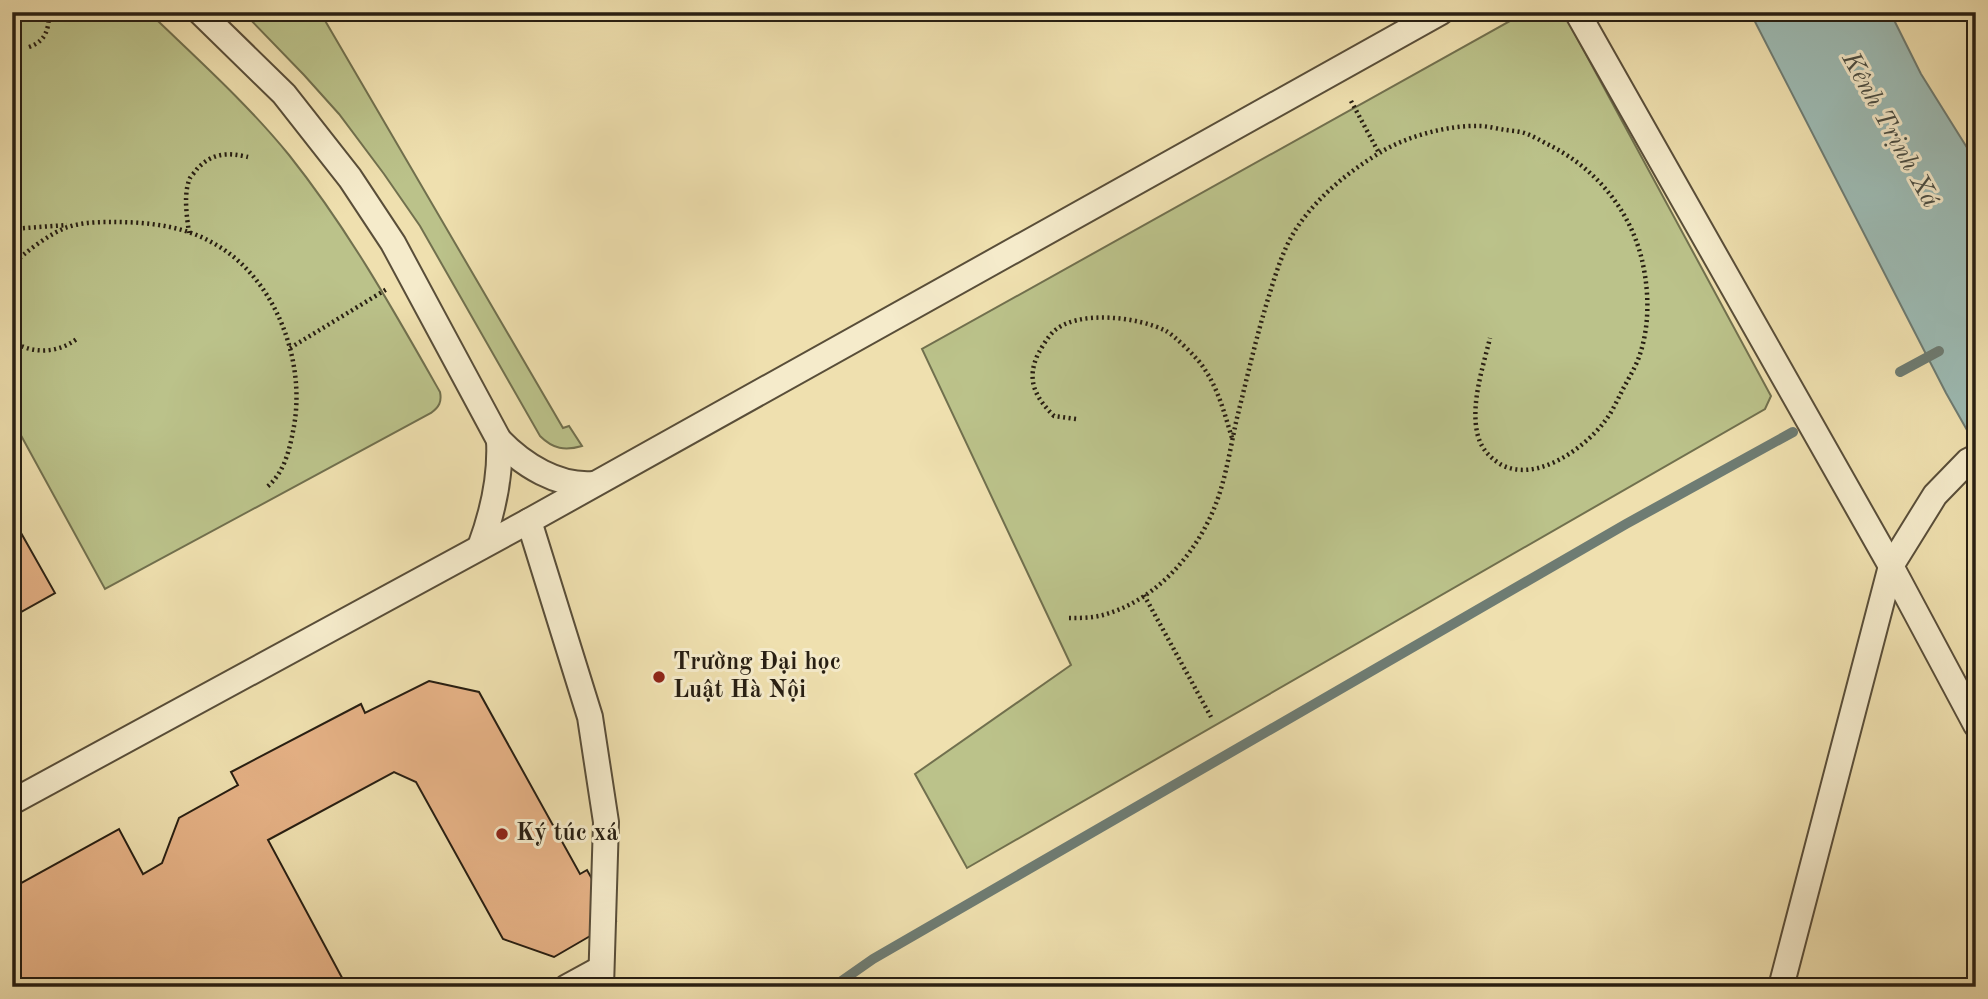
<svg xmlns="http://www.w3.org/2000/svg" width="1988" height="999" viewBox="0 0 1988 999" font-family="'Old Standard TT',serif">
<style>
.green{fill:#bbc28a;stroke:#71704e;stroke-width:2}
.water{fill:#9dbbb4;stroke:#6e7c73;stroke-width:2}
.lines{fill:none;stroke-linecap:round;stroke-linejoin:round}
.stream{stroke:#6e7c73;stroke-width:10}
.building{fill:#e6b286;stroke:#271e12;stroke-width:2}
.minor-casing{stroke:#594e39;stroke-width:28}
.path{stroke:#271e12;stroke-width:4.5;stroke-dasharray:2 3.5;stroke-linecap:butt}
.minor{stroke:#f5ebcb;stroke-width:24}
.poi-dot{fill:#8f2418;stroke:#f5ebcb;stroke-width:2.5}
.labels{text-anchor:middle;dominant-baseline:central;stroke-width:6;stroke-linejoin:round;paint-order:stroke}
.poi-label{font-size:24px;font-weight:bold;fill:#271e12;stroke:#f5ebcb;text-anchor:start}
.water-label{font-size:26px;font-style:italic;fill:#4a4d43;stroke:#f5ebcb}
</style>
<rect width="100%" height="100%" fill="#efe0af"/>
<filter id="stains"><feTurbulence type="fractalNoise" baseFrequency=".00286" numOctaves="4"/><feColorMatrix values="0 0 0 0 .2 0 0 0 0 .09 0 0 0 0 .02 0 0 0 .5 -.17"/></filter>
<radialGradient id="worn" r=".72"><stop offset=".6" stop-color="#630" stop-opacity="0"/><stop offset="1" stop-color="#630" stop-opacity=".3"/></radialGradient>
<g class="green">
<path d="M12,12h134l13,10c45,43 91,85 130,133 59,74 105,156 151,237 2,10 -1,15 -9,21l-326,176 -93,-170z"/>
<path d="M243,12h77l243,416 6,-2 13,20c-17,5 -29,3 -42,-10l-120,-210 -36,-52 -45,-60 -35,-39z"/>
<polygon points="1526,12 1535,12 1547,19 1551,17 1551,12 1563,12 1771,396 1765,409 967,868 915,774 1071,665 922,349"/>
</g>
<polygon class="water" points="1750,12 1890,12 1921,74 1976,162 1976,446 1946,393"/>
<g class="lines">
<g class="stream">
<polyline points="1900,372 1939,351"/>
<polyline points="833,987 873,959 1626,524 1793,432"/>
</g>
</g>
<g class="building">
<polygon points="12,517 55,593 12,617"/>
<polygon points="429,681 479,692 580,874 587,870 616,921 554,957 503,939 416,782 394,772 268,840 347,987 12,987 12,888 119,829 143,874 162,863 179,818 238,785 231,772 361,704 365,713"/>
</g>
<g class="lines">
<g class="minor-casing">
<g id="minor">
<path d="M200,12l84,82 66,84 43,65 106,197c24,25 59,47 95,44"/>
<polyline points="1577,12 1891,566 1976,725"/>
<polyline points="529,521 590,717 606,822 601,987"/>
<path d="M480,547c13,-35 21,-70 19,-107"/>
<polyline points="12,802 529,521 1441,12"/>
<polyline points="567,987 600,969"/>
<polyline points="1781,987 1891,566 1935,495 1968,461 1976,457"/>
</g>
</g>
<g class="path">
<path d="M29,47c17,-6 20,-18 20,-35"/>
<polyline points="1351,101 1379,153"/>
<polyline points="12,229 67,225"/>
<path d="M189,233c-2,-16 -6,-39 1,-55 1,-2 6,-7 7,-9 15,-16 30,-17 51,-12"/>
<path d="M12,266c11,-13 40,-34 56,-39 15,-5 32,-5 47,-5 33,0 69,4 98,21 61,33 93,116 81,183 -4,22 -9,46 -27,61"/>
<path d="M12,341c21,14 47,12 66,-3"/>
<polyline points="290,348 387,289"/>
<path d="M1076,419l-22,-3c-19,-19 -28,-36 -16,-62 4,-7 9,-16 15,-22 24,-23 86,-15 113,-1 9,5 29,25 35,33 17,23 23,48 31,74"/>
<polyline points="1144,595 1211,717"/>
<path d="M1069,618c11,0 23,0 34,-3 55,-15 97,-65 115,-117 9,-26 13,-54 19,-80 10,-40 19,-80 31,-119 7,-23 15,-50 28,-70 22,-33 52,-57 85,-77 26,-16 68,-27 98,-26 9,0 19,3 27,4 7,1 14,1 21,4 8,3 16,8 24,12 45,23 79,64 91,114 7,30 8,64 -2,94 -4,13 -12,25 -18,37 -5,10 -10,21 -17,30 -21,28 -70,63 -105,43 -12,-8 -20,-17 -23,-32 -6,-30 6,-65 13,-94"/>
</g>
<use href="#minor" class="minor"/>
</g>
<g class="poi-dot">
<circle cx="659" cy="677" r="7"/>
<circle cx="502" cy="834" r="7"/>
</g>
<g class="labels">
<g class="poi-label">
<text x="673" y="663">Trường Đại học<tspan x="673" dy="28">Luật Hà Nội</tspan></text>
<text x="516" y="834">Ký túc xá</text>
</g>
<g class="water-label">
<text transform="translate(1890 130) rotate(61)">Kênh Trịnh Xá</text>
</g>
</g>
<rect width="1988" height="999" fill="none" stroke="#efe0af" stroke-width="42"/>
<rect x="14" y="14" width="1960" height="971" fill="none" stroke="#271e12" stroke-width="3.5"/>
<rect x="21" y="21" width="1946" height="957" fill="none" stroke="#271e12" stroke-width="2"/>
<rect width="100%" height="100%" filter="url(#stains)"/>
<rect width="100%" height="100%" fill="url(#worn)"/>
</svg>
